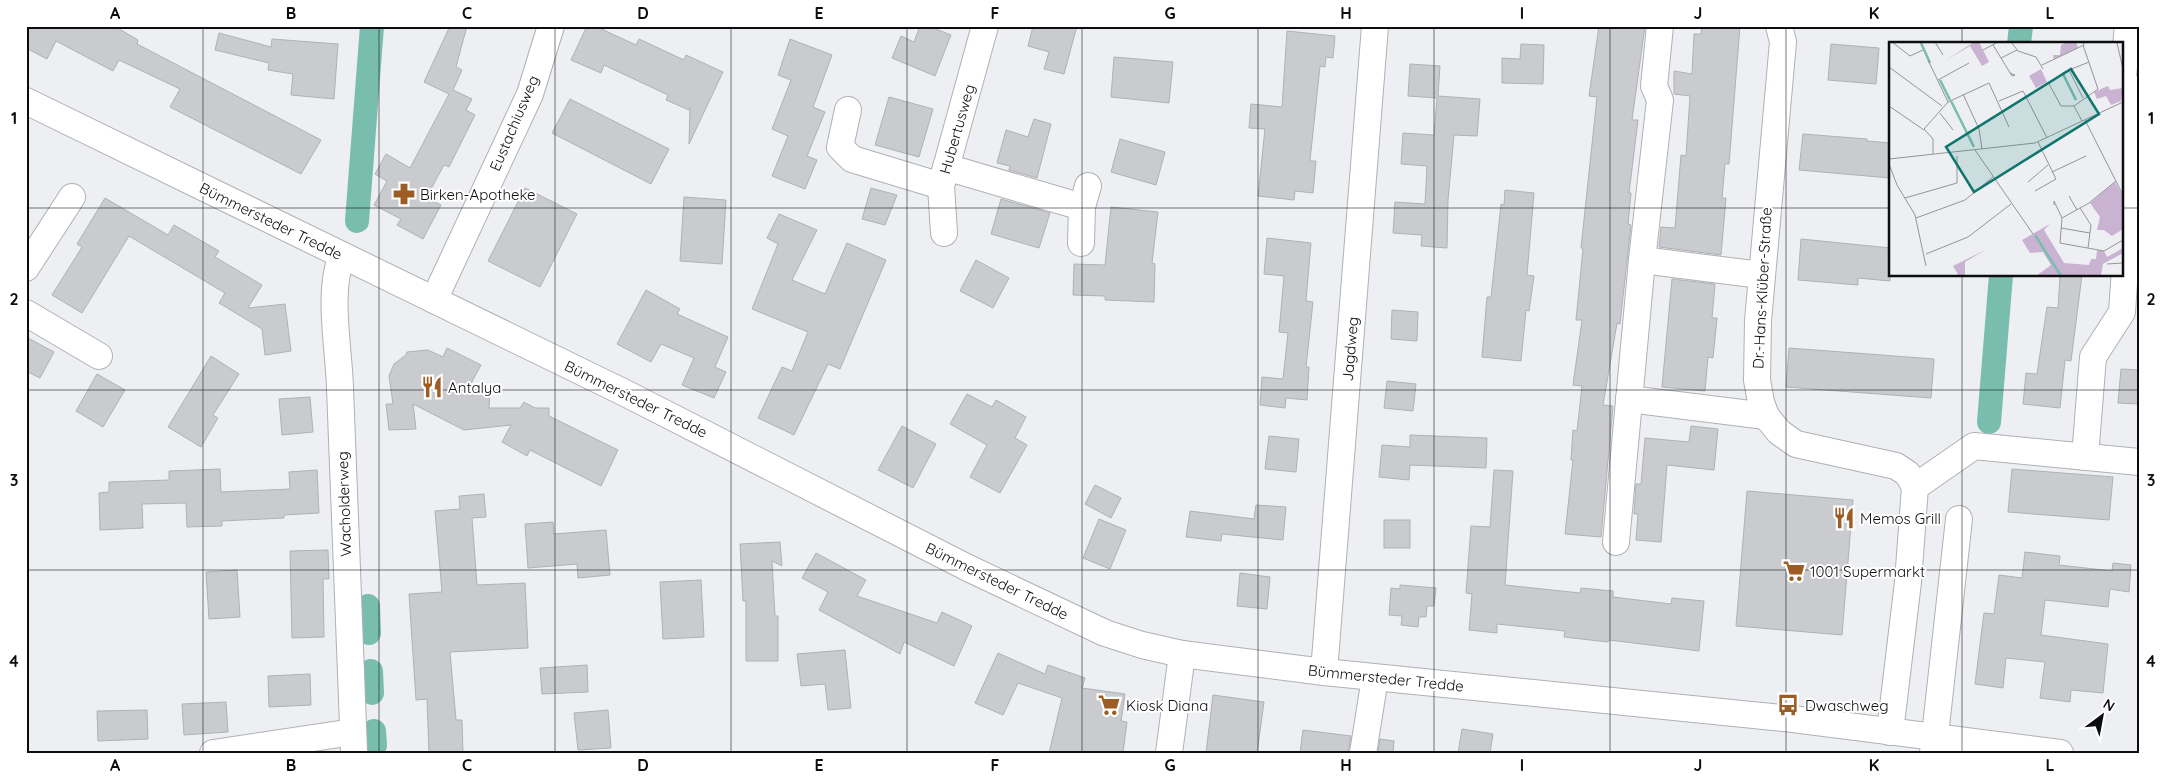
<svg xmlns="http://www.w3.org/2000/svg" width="2165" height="779" viewBox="0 0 2165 779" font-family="Quicksand,sans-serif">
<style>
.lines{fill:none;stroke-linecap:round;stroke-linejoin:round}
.canal{stroke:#79bdaf;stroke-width:24}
.building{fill:#cacbce;stroke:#b0b1b4}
.minor-casing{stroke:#afb1b4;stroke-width:28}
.minor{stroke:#fff;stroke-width:26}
.grid{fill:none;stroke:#0c0d0e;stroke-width:1;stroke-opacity:0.55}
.labels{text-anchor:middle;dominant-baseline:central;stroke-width:4;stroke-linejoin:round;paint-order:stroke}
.street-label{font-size:15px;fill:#0c0d0e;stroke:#fff}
.poi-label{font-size:15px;fill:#0c0d0e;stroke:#fff;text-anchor:start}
.inset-river{fill:none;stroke:#79bdaf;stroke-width:2.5}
.inset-road{fill:none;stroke:#939597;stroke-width:1}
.view{fill:#0f766e;fill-opacity:0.15;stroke:#0f766e;stroke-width:2.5}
.inset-edge{fill:none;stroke:#0c0d0e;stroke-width:2.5}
.neatline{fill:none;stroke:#0c0d0e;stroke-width:2}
.grid-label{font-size:16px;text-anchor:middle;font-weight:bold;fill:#0c0d0e}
</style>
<rect width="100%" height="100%" fill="#edeff2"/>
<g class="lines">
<g class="canal">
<polyline points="2019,44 2021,26"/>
<polyline points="357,221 372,26"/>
<polyline points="1989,422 2001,275"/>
<polyline points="368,606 369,633"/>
<polyline points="371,671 372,693"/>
<polyline points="374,731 375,745"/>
</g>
</g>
<g class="building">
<polygon points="26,26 114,26 138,40 137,44 321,140 301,174 170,107 180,89 119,60 113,71 56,41 47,59 26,48"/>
<polygon points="450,26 467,26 456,67 462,70 453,90 472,99 466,110 475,115 449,167 444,165 426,198 441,205 423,239 397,225 401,219 374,205 387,181 375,174 386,154 410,168 449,94 424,82"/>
<polygon points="587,26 595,26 636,45 639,39 684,60 686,55 723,72 689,144 690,108 689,110 666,100 668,95 604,65 601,73 571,60"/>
<polygon points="920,26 928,26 951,35 935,76 892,58 901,36 914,42"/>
<polygon points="1033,26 1077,26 1064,74 1044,69 1049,52 1028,46"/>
<polygon points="1599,26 1645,26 1632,120 1638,120 1629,193 1631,193 1628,224 1631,225 1620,324 1617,323 1603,405 1613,406 1601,537 1565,534 1573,460 1571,460 1573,430 1577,431 1582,386 1573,385 1582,320 1576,320 1583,249 1581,248 1597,97 1589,96"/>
<polygon points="1702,26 1740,26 1729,164 1725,164 1722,198 1726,198 1721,255 1659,247 1661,227 1675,228 1681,155 1686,156 1690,96 1674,94 1674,71 1692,74 1694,34 1701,34"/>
<polygon points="1287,31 1335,36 1333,58 1326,57 1325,67 1320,66 1310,161 1316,161 1313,193 1295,191 1294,200 1258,196 1265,129 1249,128 1251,104 1282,107"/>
<polygon points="219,33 271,47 272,39 338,44 334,99 291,95 293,74 268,70 269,63 215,50"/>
<polygon points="790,39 832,55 813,107 825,112 807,156 817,160 805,189 772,176 788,136 772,129 791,80 778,75"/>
<polygon points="1521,44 1544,45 1543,84 1502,83 1502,58 1520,59"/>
<polygon points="1831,44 1879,48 1876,84 1828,80"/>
<polygon points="1114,57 1173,62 1169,103 1111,97"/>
<polygon points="1410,64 1440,66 1438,96 1480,99 1477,136 1454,135 1448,200 1447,248 1421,246 1422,235 1393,233 1395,202 1425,204 1427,166 1401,164 1403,133 1434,135 1437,98 1408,96"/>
<polygon points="889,97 933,109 919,157 875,145"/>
<polygon points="570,99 669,149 651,184 552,133"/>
<polygon points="1034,119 1051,124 1037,178 1009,170 1010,166 997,163 1006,130 1028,137"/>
<polygon points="1803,134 1867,139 1867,141 1890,143 1890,178 1799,170"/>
<polygon points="1120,139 1165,152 1156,185 1111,172"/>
<polygon points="525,188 577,214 540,287 488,261"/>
<polygon points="871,188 897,195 885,225 862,219"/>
<polygon points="1505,190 1534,193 1527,275 1534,276 1529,311 1526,310 1521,361 1482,357 1487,297 1491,297 1501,204 1504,205"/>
<polygon points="684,197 726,200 722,264 680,261"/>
<polygon points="105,198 168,235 174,225 219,251 215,257 262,285 248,308 285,304 291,351 265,355 262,329 219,303 225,293 129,236 82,313 52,295 82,247 77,244"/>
<polygon points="1001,199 1050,213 1039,248 991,234"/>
<polygon points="1111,207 1158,212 1152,263 1155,264 1154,302 1105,300 1105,296 1073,295 1074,264 1105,265"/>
<polygon points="779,214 817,230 792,280 825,294 847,243 886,260 840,369 828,364 794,435 758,418 782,367 792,371 808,332 752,309 778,244 767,238"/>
<polygon points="1267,238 1311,243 1306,301 1313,302 1306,367 1309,367 1307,400 1286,398 1285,408 1260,405 1262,377 1283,379 1288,333 1279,332 1284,276 1264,274"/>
<polygon points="1801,239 1890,248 1890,281 1858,278 1858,285 1798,280"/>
<polygon points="976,260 1009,278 993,308 960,291"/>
<polygon points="2060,275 2082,275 2071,361 2065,360 2060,408 2023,404 2026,373 2037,374 2047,307 2058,308"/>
<polygon points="1672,279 1715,284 1712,318 1717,318 1713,358 1708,357 1705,391 1662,387"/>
<polygon points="646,290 680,309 677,314 728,337 715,367 726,372 714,398 682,385 694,358 661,344 651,362 617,344"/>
<polygon points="1392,310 1418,312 1417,341 1391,339"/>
<polygon points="26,337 54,352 40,378 26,371"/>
<polygon points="447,348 481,365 467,391 490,392 489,408 520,408 524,402 535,408 549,408 549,416 618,450 601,486 530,450 527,456 502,442 511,425 464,430 413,404 416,429 389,430 386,404 393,404 389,376 394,364 406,355 407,352 428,350 443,357"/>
<polygon points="1789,348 1934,359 1931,398 1786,387"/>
<polygon points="211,356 239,374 213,415 218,418 201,447 168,427"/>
<polygon points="2121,369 2139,370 2139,404 2118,403"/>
<polygon points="97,374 125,390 103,427 76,411"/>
<polygon points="1387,381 1416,384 1413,411 1384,408"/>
<polygon points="967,394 992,407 996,400 1026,417 1015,438 1027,445 1000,493 970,477 987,445 950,424"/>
<polygon points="310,397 313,432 282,435 279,399"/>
<polygon points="902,426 936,444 913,488 878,470"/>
<polygon points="1691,426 1718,429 1714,470 1667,465 1661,542 1636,540 1638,514 1634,514 1636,484 1641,484 1645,438 1689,442"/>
<polygon points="1410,435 1487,438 1486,468 1410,465 1409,480 1379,477 1382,445 1410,447"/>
<polygon points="1269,436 1299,439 1296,472 1265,469"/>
<polygon points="220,469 221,492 290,489 289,472 317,470 319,513 284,515 284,518 222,521 222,526 187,527 186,503 142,504 143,528 100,530 99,493 109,492 109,482 169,480 169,471"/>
<polygon points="2012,469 2113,477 2109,520 2008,512"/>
<polygon points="1494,470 1513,471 1505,585 1580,593 1581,588 1613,591 1613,597 1671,604 1672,598 1704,601 1699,651 1609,640 1608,642 1564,637 1565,631 1497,624 1497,633 1469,630 1472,594 1466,593 1471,526 1490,527"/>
<polygon points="1095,485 1121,498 1111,518 1085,504"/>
<polygon points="1747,491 1853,500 1842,635 1736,626"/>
<polygon points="484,494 486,517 472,518 477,585 525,583 528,648 450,652 456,720 462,720 463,753 429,753 427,699 416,700 409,594 442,592 435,511 460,509 459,496"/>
<polygon points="1256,505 1286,507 1283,540 1222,534 1221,541 1186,537 1190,511 1254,519"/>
<polygon points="1099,519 1126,530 1110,569 1083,558"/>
<rect x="1384" y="520" width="26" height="28"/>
<polygon points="553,522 554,534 606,530 610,575 578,578 577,564 528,568 525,524"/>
<polygon points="780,542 782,566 772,561 775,616 778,616 778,661 746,661 746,601 743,601 740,544"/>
<polygon points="328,550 329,579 323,579 324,637 292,638 290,551"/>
<polygon points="2025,552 2060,556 2059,565 2112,571 2113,563 2131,565 2129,592 2110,589 2108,607 2045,600 2041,635 2108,644 2103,693 2071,690 2070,702 2040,698 2045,662 2006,658 2003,688 1975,684 1984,613 1994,614 1999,575 2022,578"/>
<polygon points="816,553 866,580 857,596 937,623 942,612 972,626 954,666 904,642 900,654 819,610 828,592 802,578"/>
<polygon points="237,570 240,617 209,619 206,572"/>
<polygon points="1240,573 1270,577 1267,609 1237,606"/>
<polygon points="701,580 704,637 663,639 660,582"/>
<polygon points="1400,585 1436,588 1434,606 1427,606 1426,617 1419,617 1418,627 1401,625 1402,616 1389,615 1391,588 1400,589"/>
<polygon points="845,650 851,708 828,710 825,684 801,686 797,654"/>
<polygon points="998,653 1045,674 1048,665 1085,678 1082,688 1125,694 1121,721 1127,722 1123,753 1049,753 1062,698 1018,683 1003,715 975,703"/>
<polygon points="587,665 588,692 542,694 540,668"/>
<polygon points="310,674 311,705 269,707 268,676"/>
<polygon points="1213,695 1264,702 1257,753 1206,753"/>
<polygon points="226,702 228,732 184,735 182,704"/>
<polygon points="147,710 148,739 98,741 97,711"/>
<polygon points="608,710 611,748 578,750 574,713"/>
<polygon points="1462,729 1493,734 1490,753 1458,753"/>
<polygon points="1303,730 1351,736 1348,753 1300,753"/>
<polygon points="1380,739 1394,741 1393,753 1378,753"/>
</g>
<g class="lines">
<g class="minor-casing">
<g id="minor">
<polyline points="1779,26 1783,42 1758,321 1757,380 1761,402 1766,416 1779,432 1796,444 1896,466 1908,474 1915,487 1908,582 1890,732"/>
<polyline points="26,101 625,393 968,568 1105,633 1142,645 1182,654 1324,672 1793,719 2060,753"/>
<polyline points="848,110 840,147 852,159 941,186"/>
<polyline points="946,167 1082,207"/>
<polyline points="944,233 941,186 985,26"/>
<polyline points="1081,243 1082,207 1088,186"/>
<path d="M342,256c-15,35 -3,93 -2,132 5,121 10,243 14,365"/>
<polyline points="1642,260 1761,275"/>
<polyline points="26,268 72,197"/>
<polyline points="434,300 530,94 551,26"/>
<polyline points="26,313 99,356"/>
<polyline points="1629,399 1766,416"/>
<polyline points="2085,457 2093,357 2122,312 2136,110 2123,77 2128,26"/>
<polyline points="1915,487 1974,446 2139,462"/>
<polyline points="1616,542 1642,260 1660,100 1654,86 1660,26"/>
<polyline points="1324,672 1375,26"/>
<polyline points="213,753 353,732"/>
<polyline points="1169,753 1182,654"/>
<polyline points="1363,753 1375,678"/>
<polyline points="1933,753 1959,519"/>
</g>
</g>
<use href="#minor" class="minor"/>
</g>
<path class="grid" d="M203,26v727M379,26v727M555,26v727M731,26v727M907,26v727M1082,26v727M1258,26v727M1434,26v727M1610,26v727M1786,26v727M1962,26v18M26,208h1864M2121,208h18M1962,275v478M26,390h2113M26,570h2113"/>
<defs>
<g id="pharmacy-bare" transform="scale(1.725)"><path d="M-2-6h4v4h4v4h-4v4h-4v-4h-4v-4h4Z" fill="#9b5d23" stroke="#fff" stroke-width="2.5" paint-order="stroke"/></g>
<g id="restaurant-bare" transform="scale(1.725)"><path d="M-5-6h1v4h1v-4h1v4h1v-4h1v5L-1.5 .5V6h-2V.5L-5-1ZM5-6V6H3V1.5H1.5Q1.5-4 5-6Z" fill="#9b5d23" stroke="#fff" stroke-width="2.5" paint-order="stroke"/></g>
<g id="supermarket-bare" transform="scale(1.725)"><path d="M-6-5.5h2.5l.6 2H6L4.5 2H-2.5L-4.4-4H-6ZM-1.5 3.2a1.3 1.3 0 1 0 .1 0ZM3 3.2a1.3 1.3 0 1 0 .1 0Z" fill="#9b5d23" stroke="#fff" stroke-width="2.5" paint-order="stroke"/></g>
<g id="bus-bare" transform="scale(1.725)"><path d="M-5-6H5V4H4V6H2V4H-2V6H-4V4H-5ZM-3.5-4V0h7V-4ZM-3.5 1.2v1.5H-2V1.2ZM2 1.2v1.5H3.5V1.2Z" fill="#9b5d23" stroke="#fff" stroke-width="2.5" paint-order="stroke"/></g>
</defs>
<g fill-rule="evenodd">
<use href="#pharmacy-bare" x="404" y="194"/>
<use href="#restaurant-bare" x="432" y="387"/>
<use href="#restaurant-bare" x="1844" y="518"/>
<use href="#supermarket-bare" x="1794" y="571"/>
<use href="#supermarket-bare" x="1109" y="705"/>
<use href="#bus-bare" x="1788" y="705"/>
</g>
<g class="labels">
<g class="street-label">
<text transform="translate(514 123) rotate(-67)">Eustachiusweg</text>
<text transform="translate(957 129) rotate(-74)">Hubertusweg</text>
<text transform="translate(271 221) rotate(26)">Bümmersteder Tredde</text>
<text transform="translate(1762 288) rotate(-87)">Dr.-Hans-Klüber-Straße</text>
<text transform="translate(1350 349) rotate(-85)">Jagdweg</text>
<text transform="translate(636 399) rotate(26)">Bümmersteder Tredde</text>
<text transform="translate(344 504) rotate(-92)">Wacholderweg</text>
<text transform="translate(997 581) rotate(26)">Bümmersteder Tredde</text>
<text transform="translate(1386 678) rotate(6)">Bümmersteder Tredde</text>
</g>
<g class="poi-label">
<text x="420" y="194">Birken-Apotheke</text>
<text x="448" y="387">Antalya</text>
<text x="1860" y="518">Memos Grill</text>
<text x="1810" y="571">1001 Supermarkt</text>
<text x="1126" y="705">Kiosk Diana</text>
<text x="1805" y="705">Dwaschweg</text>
</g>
</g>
<g transform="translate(1889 42)">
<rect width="234" height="234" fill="#edeff2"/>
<path d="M85,0h5l10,20 -7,4 -12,-20 -25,15zM178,0h9l2,6 -24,11 -1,-4h7l1,-10zM152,27l6,13 -11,6 -7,-12zM219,44l2,4 13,-2 -2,13 -10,4 -5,-9 -9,3 -3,-7zM226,140l8,14v33l-11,7 -8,-6h-7l3,-13 -10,-14zM161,182l-6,6 20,33 25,2 2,-6h5l1,-9 7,1 3,6 16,-9v5l-20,11 -2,12h-65l15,-11 -8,-13 -13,1 -8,-13zM98,207l-22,13v14h-6l-6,-10z" fill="#cab2d3"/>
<path class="inset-river" d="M32,1l9,20M174,32l13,26M51,38l10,20M62,59l23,46M146,193l26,41"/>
<path class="inset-road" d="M3,0l18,14 13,-6M46,0l8,13M122,0l7,9 18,6 7,12M228,1l6,26M104,3l8,13 11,18 3,-1 -5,-2M94,8l15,-8M112,16l16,-8M39,18l20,42 -24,27 9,10v15M153,23l42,-20 -1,-3M0,25l53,39M180,28l20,-8M172,32l8,-4 14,28M49,38l31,-17M159,40l13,24h13l8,15M74,52l16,35 3,20M110,59l24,-10 24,47M59,60l41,-19 20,44M0,64l35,24M185,64l24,-17 -15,-44M51,71l13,17M196,78l38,75M86,108l58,84M0,117l146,-16 88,-41M0,122l8,21 18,30 11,51M163,130l34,-16M139,140l20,-17M146,149l21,-12 -18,-37M180,154l8,14M16,156l52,-15v-27M165,163v-4l8,17 27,-15 27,-22M191,166l11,17 -3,23M27,176l49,-18 28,-23M173,176l-2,25 44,8 19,-11M172,186l29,5M37,212l42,-17 43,-33M218,222l16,-1"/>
<path class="view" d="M182,27l28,45 -125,78 -28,-45z"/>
<rect width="234" height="234" class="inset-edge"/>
</g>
<rect width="2165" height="779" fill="none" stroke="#ffffff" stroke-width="55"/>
<g transform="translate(2102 716) rotate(32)" stroke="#ffffff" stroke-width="4" paint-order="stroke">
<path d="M0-4L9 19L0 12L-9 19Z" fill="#0c0d0e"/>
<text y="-8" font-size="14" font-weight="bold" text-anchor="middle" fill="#0c0d0e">N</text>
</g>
<rect x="28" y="28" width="2110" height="724" class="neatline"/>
<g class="grid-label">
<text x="115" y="19">A</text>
<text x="291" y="19">B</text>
<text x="467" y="19">C</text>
<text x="643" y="19">D</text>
<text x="819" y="19">E</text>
<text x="995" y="19">F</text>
<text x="1170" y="19">G</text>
<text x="1346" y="19">H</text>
<text x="1522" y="19">I</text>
<text x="1698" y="19">J</text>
<text x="1874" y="19">K</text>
<text x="2050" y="19">L</text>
<text x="14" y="124">1</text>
<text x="2151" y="124">1</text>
<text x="14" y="305">2</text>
<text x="2151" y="305">2</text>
<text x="14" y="486">3</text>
<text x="2151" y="486">3</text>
<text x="14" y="667">4</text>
<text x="2151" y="667">4</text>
<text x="115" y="771">A</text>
<text x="291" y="771">B</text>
<text x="467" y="771">C</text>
<text x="643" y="771">D</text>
<text x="819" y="771">E</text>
<text x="995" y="771">F</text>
<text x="1170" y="771">G</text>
<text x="1346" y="771">H</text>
<text x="1522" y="771">I</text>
<text x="1698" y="771">J</text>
<text x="1874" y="771">K</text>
<text x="2050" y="771">L</text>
</g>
</svg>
